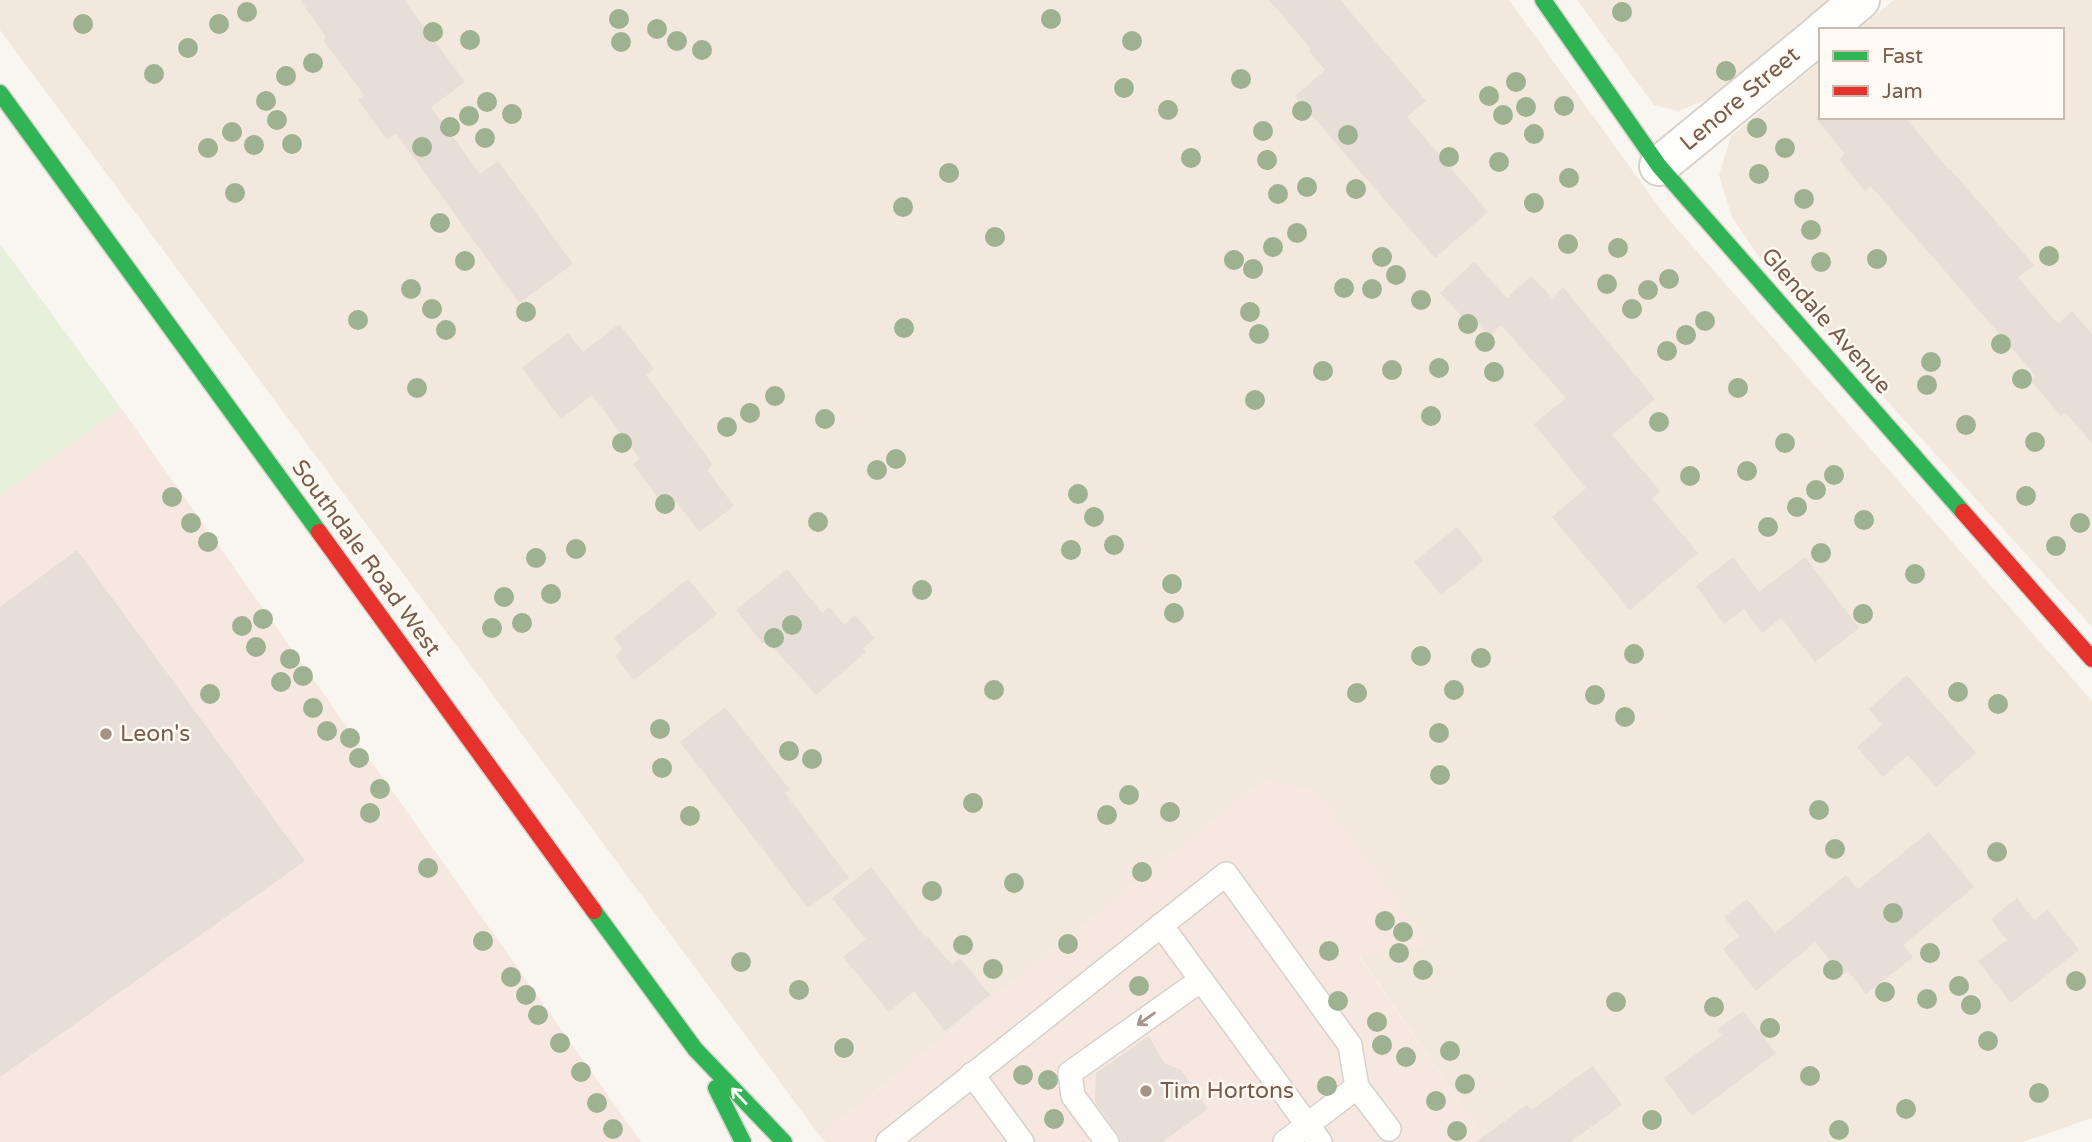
<svg xmlns="http://www.w3.org/2000/svg" width="2092" height="1142" viewBox="0 0 2092 1142" font-family="'Varela Round',sans-serif">
<style>
.residential{fill:#f2e8de}
.commercial{fill:#f6e8e1}
.green{fill:#e7f0db}
.building{fill:#e6ded7}
.lines{fill:none;stroke-linecap:round;stroke-linejoin:round}
.lane-casing{stroke:#d7d1cb;stroke-width:26}
.street-casing{stroke:#d7d1cb;stroke-width:42}
.fast-casing{stroke:#d9d2cb;stroke-width:19}
.jam-casing{stroke:#d9d2cb;stroke-width:19}
.lane{stroke:#fefefd;stroke-width:23}
.street{stroke:#fefefd;stroke-width:38}
.fast{stroke:#30b455;stroke-width:16}
.jam{stroke:#e5322d;stroke-width:16}
.tree{fill:#9eb190}
.oneway{stroke:#a8958b}
.oneway2{stroke:#fffaf3}
.poi-dot{fill:#a69286;stroke:#fffaf3;stroke-width:2.5}
.labels{text-anchor:middle;dominant-baseline:central;stroke-width:5;stroke-linejoin:round;paint-order:stroke}
.street-label{font-size:23px;fill:#7a5c4d;stroke:#fffaf3}
.poi-label{font-size:23px;fill:#7a5c4d;stroke:#fffaf3;text-anchor:start}
</style>
<rect width="100%" height="100%" fill="#f9f5f0"/>
<g class="residential">
<polygon points="0,0 1509,0 1664,214 2092,701 2092,1118 2023,1142 1487,1142 1359,955 1427,944 1264,780 820,1136 0,30"/>
<polygon points="1577,0 1829,0 1715,96 1678,111 1654,105"/>
<polygon points="1894,0 2092,0 2092,627 1765,266 1732,217 1719,175 1731,136 1821,61 1821,117 2062,117 2062,30 1858,30"/>
</g>
<g class="commercial">
<polygon points="121,408 641,1142 0,1142 0,495"/>
<polygon points="1264,780 1317,791 1428,944 1359,956 1487,1142 825,1142 820,1136"/>
</g>
<polygon class="green" points="0,244 121,408 0,495"/>
<g class="building">
<polygon points="300,0 404,0 465,82 431,107 480,174 498,161 573,264 519,303 396,133 387,140 358,100 364,95 323,40 326,37"/>
<polygon points="1269,0 1340,0 1426,101 1407,117 1488,212 1435,258 1295,96 1325,70 1309,51 1311,49"/>
<polygon points="1815,117 1905,117 1949,170 1950,169 2034,265 2018,278 2058,324 2072,311 2092,334 2092,443 2065,412 2061,416 2031,381 2036,376 1871,186 1865,191 1839,159 1845,154"/>
<polygon points="1474,262 1507,298 1531,276 1552,298 1563,287 1655,399 1612,435 1660,491 1652,498 1698,553 1630,610 1552,517 1586,488 1534,424 1566,398 1501,325 1489,336 1472,317 1467,322 1440,293"/>
<polygon points="619,324 654,369 646,375 713,465 707,470 734,506 699,532 669,492 659,499 633,464 640,459 592,395 561,419 522,368 568,333 583,352"/>
<polygon points="1457,527 1484,560 1441,595 1414,562"/>
<polygon points="77,550 305,861 0,1077 0,607"/>
<polygon points="1733,557 1759,592 1805,557 1859,628 1815,662 1781,618 1762,633 1744,609 1724,624 1696,586"/>
<polygon points="787,569 822,613 829,607 844,625 855,615 875,638 863,648 866,652 816,695 767,640 763,644 736,610"/>
<polygon points="688,579 717,614 634,680 615,656 623,649 614,638"/>
<polygon points="1907,675 1976,753 1936,787 1908,755 1883,777 1857,747 1882,725 1869,709"/>
<polygon points="725,707 790,790 785,793 849,878 808,908 680,742"/>
<polygon points="1929,832 1974,887 1903,945 1913,957 1866,994 1848,971 1842,976 1815,942 1756,991 1723,949 1739,936 1724,917 1747,899 1775,933 1846,875 1858,889"/>
<polygon points="871,867 925,937 927,936 952,965 960,958 990,995 945,1031 914,991 889,1012 843,957 866,939 832,898"/>
<polygon points="2017,898 2034,920 2048,910 2079,950 2011,1003 1978,961 2007,940 1991,919"/>
<polygon points="1743,1011 1776,1053 1692,1116 1664,1078 1722,1035 1717,1030"/>
<polygon points="1149,1036 1164,1063 1181,1070 1208,1109 1162,1142 1121,1142 1118,1134 1095,1102 1096,1073"/>
<polygon points="1593,1066 1622,1105 1570,1142 1476,1142 1527,1105 1531,1110"/>
</g>
<g class="lines">
<g class="lane-casing">
<g id="lane">
<polyline points="1161,925 1320,1142"/>
<polyline points="972,1074 1022,1142"/>
<polyline points="888,1142 1226,874 1350,1045 1357,1087 1389,1129"/>
<polyline points="1107,1142 1073,1096 1070,1073 1201,980"/>
<polyline points="1285,1142 1357,1087"/>
</g>
</g>
<g class="street-casing">
<g id="street">
<polyline points="1824,30 1860,0"/>
<polyline points="1659,166 1821,33"/>
</g>
</g>
<g class="fast-casing">
<g id="fast">
<polyline points="1543,0 1659,166 1963,512"/>
<polyline points="0,93 319,532"/>
<polyline points="594,911 695,1049 784,1142"/>
<polyline points="716,1088 743,1142"/>
</g>
</g>
<g class="jam-casing">
<g id="jam">
<polyline points="1963,512 2092,659"/>
<polyline points="319,532 594,911"/>
</g>
</g>
<use href="#lane" class="lane"/>
<use href="#street" class="street"/>
<use href="#fast" class="fast"/>
<use href="#jam" class="jam"/>
</g>
<g class="tree">
<circle cx="247" cy="12" r="10"/>
<circle cx="1622" cy="12" r="10"/>
<circle cx="619" cy="19" r="10"/>
<circle cx="1051" cy="19" r="10"/>
<circle cx="83" cy="24" r="10"/>
<circle cx="219" cy="24" r="10"/>
<circle cx="657" cy="29" r="10"/>
<circle cx="433" cy="32" r="10"/>
<circle cx="470" cy="40" r="10"/>
<circle cx="677" cy="41" r="10"/>
<circle cx="1132" cy="41" r="10"/>
<circle cx="621" cy="42" r="10"/>
<circle cx="188" cy="48" r="10"/>
<circle cx="702" cy="50" r="10"/>
<circle cx="313" cy="63" r="10"/>
<circle cx="1726" cy="71" r="10"/>
<circle cx="154" cy="74" r="10"/>
<circle cx="286" cy="76" r="10"/>
<circle cx="1241" cy="79" r="10"/>
<circle cx="1516" cy="82" r="10"/>
<circle cx="1124" cy="88" r="10"/>
<circle cx="1489" cy="96" r="10"/>
<circle cx="266" cy="101" r="10"/>
<circle cx="487" cy="102" r="10"/>
<circle cx="1564" cy="106" r="10"/>
<circle cx="1526" cy="107" r="10"/>
<circle cx="1168" cy="110" r="10"/>
<circle cx="1302" cy="111" r="10"/>
<circle cx="512" cy="114" r="10"/>
<circle cx="1503" cy="115" r="10"/>
<circle cx="469" cy="116" r="10"/>
<circle cx="277" cy="120" r="10"/>
<circle cx="450" cy="127" r="10"/>
<circle cx="1757" cy="128" r="10"/>
<circle cx="1263" cy="131" r="10"/>
<circle cx="232" cy="132" r="10"/>
<circle cx="1534" cy="134" r="10"/>
<circle cx="1348" cy="135" r="10"/>
<circle cx="485" cy="138" r="10"/>
<circle cx="292" cy="144" r="10"/>
<circle cx="254" cy="145" r="10"/>
<circle cx="422" cy="147" r="10"/>
<circle cx="208" cy="148" r="10"/>
<circle cx="1785" cy="148" r="10"/>
<circle cx="1449" cy="157" r="10"/>
<circle cx="1191" cy="158" r="10"/>
<circle cx="1267" cy="160" r="10"/>
<circle cx="1499" cy="162" r="10"/>
<circle cx="949" cy="173" r="10"/>
<circle cx="1759" cy="174" r="10"/>
<circle cx="1569" cy="178" r="10"/>
<circle cx="1307" cy="187" r="10"/>
<circle cx="1356" cy="189" r="10"/>
<circle cx="235" cy="193" r="10"/>
<circle cx="1278" cy="194" r="10"/>
<circle cx="1804" cy="199" r="10"/>
<circle cx="1534" cy="203" r="10"/>
<circle cx="903" cy="207" r="10"/>
<circle cx="440" cy="223" r="10"/>
<circle cx="1811" cy="230" r="10"/>
<circle cx="1297" cy="233" r="10"/>
<circle cx="995" cy="237" r="10"/>
<circle cx="1568" cy="244" r="10"/>
<circle cx="1273" cy="247" r="10"/>
<circle cx="1618" cy="248" r="10"/>
<circle cx="2049" cy="256" r="10"/>
<circle cx="1382" cy="257" r="10"/>
<circle cx="1877" cy="259" r="10"/>
<circle cx="1234" cy="260" r="10"/>
<circle cx="465" cy="261" r="10"/>
<circle cx="1821" cy="262" r="10"/>
<circle cx="1253" cy="269" r="10"/>
<circle cx="1396" cy="275" r="10"/>
<circle cx="1669" cy="279" r="10"/>
<circle cx="1607" cy="284" r="10"/>
<circle cx="1344" cy="288" r="10"/>
<circle cx="411" cy="289" r="10"/>
<circle cx="1372" cy="289" r="10"/>
<circle cx="1648" cy="290" r="10"/>
<circle cx="1421" cy="300" r="10"/>
<circle cx="432" cy="309" r="10"/>
<circle cx="1632" cy="309" r="10"/>
<circle cx="526" cy="312" r="10"/>
<circle cx="1250" cy="312" r="10"/>
<circle cx="358" cy="320" r="10"/>
<circle cx="1705" cy="321" r="10"/>
<circle cx="1468" cy="324" r="10"/>
<circle cx="904" cy="328" r="10"/>
<circle cx="446" cy="330" r="10"/>
<circle cx="1259" cy="334" r="10"/>
<circle cx="1686" cy="335" r="10"/>
<circle cx="1485" cy="342" r="10"/>
<circle cx="2001" cy="344" r="10"/>
<circle cx="1667" cy="351" r="10"/>
<circle cx="1931" cy="362" r="10"/>
<circle cx="1439" cy="368" r="10"/>
<circle cx="1392" cy="370" r="10"/>
<circle cx="1323" cy="371" r="10"/>
<circle cx="1494" cy="372" r="10"/>
<circle cx="2022" cy="379" r="10"/>
<circle cx="1927" cy="385" r="10"/>
<circle cx="417" cy="388" r="10"/>
<circle cx="1738" cy="388" r="10"/>
<circle cx="775" cy="396" r="10"/>
<circle cx="1255" cy="400" r="10"/>
<circle cx="750" cy="413" r="10"/>
<circle cx="1431" cy="416" r="10"/>
<circle cx="825" cy="419" r="10"/>
<circle cx="1659" cy="422" r="10"/>
<circle cx="1966" cy="425" r="10"/>
<circle cx="727" cy="427" r="10"/>
<circle cx="2035" cy="442" r="10"/>
<circle cx="622" cy="443" r="10"/>
<circle cx="1785" cy="443" r="10"/>
<circle cx="896" cy="459" r="10"/>
<circle cx="877" cy="470" r="10"/>
<circle cx="1747" cy="471" r="10"/>
<circle cx="1834" cy="475" r="10"/>
<circle cx="1690" cy="476" r="10"/>
<circle cx="1816" cy="490" r="10"/>
<circle cx="1078" cy="494" r="10"/>
<circle cx="2026" cy="496" r="10"/>
<circle cx="172" cy="497" r="10"/>
<circle cx="665" cy="504" r="10"/>
<circle cx="1797" cy="507" r="10"/>
<circle cx="1094" cy="517" r="10"/>
<circle cx="1864" cy="520" r="10"/>
<circle cx="818" cy="522" r="10"/>
<circle cx="191" cy="523" r="10"/>
<circle cx="2080" cy="523" r="10"/>
<circle cx="1768" cy="527" r="10"/>
<circle cx="208" cy="542" r="10"/>
<circle cx="1114" cy="545" r="10"/>
<circle cx="2056" cy="546" r="10"/>
<circle cx="576" cy="549" r="10"/>
<circle cx="1071" cy="550" r="10"/>
<circle cx="1821" cy="553" r="10"/>
<circle cx="536" cy="558" r="10"/>
<circle cx="1915" cy="574" r="10"/>
<circle cx="1172" cy="584" r="10"/>
<circle cx="922" cy="590" r="10"/>
<circle cx="551" cy="594" r="10"/>
<circle cx="504" cy="597" r="10"/>
<circle cx="1174" cy="613" r="10"/>
<circle cx="1863" cy="614" r="10"/>
<circle cx="263" cy="619" r="10"/>
<circle cx="522" cy="623" r="10"/>
<circle cx="792" cy="625" r="10"/>
<circle cx="242" cy="626" r="10"/>
<circle cx="492" cy="628" r="10"/>
<circle cx="774" cy="638" r="10"/>
<circle cx="256" cy="647" r="10"/>
<circle cx="1634" cy="654" r="10"/>
<circle cx="1421" cy="656" r="10"/>
<circle cx="1481" cy="658" r="10"/>
<circle cx="290" cy="659" r="10"/>
<circle cx="303" cy="676" r="10"/>
<circle cx="281" cy="682" r="10"/>
<circle cx="994" cy="690" r="10"/>
<circle cx="1454" cy="690" r="10"/>
<circle cx="1958" cy="692" r="10"/>
<circle cx="1357" cy="693" r="10"/>
<circle cx="210" cy="694" r="10"/>
<circle cx="1595" cy="695" r="10"/>
<circle cx="1998" cy="704" r="10"/>
<circle cx="313" cy="708" r="10"/>
<circle cx="1625" cy="717" r="10"/>
<circle cx="660" cy="729" r="10"/>
<circle cx="327" cy="731" r="10"/>
<circle cx="1439" cy="733" r="10"/>
<circle cx="350" cy="738" r="10"/>
<circle cx="789" cy="751" r="10"/>
<circle cx="359" cy="758" r="10"/>
<circle cx="812" cy="759" r="10"/>
<circle cx="662" cy="768" r="10"/>
<circle cx="1440" cy="775" r="10"/>
<circle cx="380" cy="789" r="10"/>
<circle cx="1129" cy="795" r="10"/>
<circle cx="973" cy="803" r="10"/>
<circle cx="1819" cy="810" r="10"/>
<circle cx="1170" cy="812" r="10"/>
<circle cx="370" cy="813" r="10"/>
<circle cx="1107" cy="815" r="10"/>
<circle cx="690" cy="816" r="10"/>
<circle cx="1835" cy="849" r="10"/>
<circle cx="1997" cy="852" r="10"/>
<circle cx="428" cy="868" r="10"/>
<circle cx="1142" cy="872" r="10"/>
<circle cx="1014" cy="883" r="10"/>
<circle cx="932" cy="891" r="10"/>
<circle cx="1893" cy="913" r="10"/>
<circle cx="1385" cy="921" r="10"/>
<circle cx="1403" cy="932" r="10"/>
<circle cx="483" cy="941" r="10"/>
<circle cx="1068" cy="944" r="10"/>
<circle cx="963" cy="945" r="10"/>
<circle cx="1329" cy="951" r="10"/>
<circle cx="1399" cy="953" r="10"/>
<circle cx="1930" cy="953" r="10"/>
<circle cx="741" cy="962" r="10"/>
<circle cx="993" cy="969" r="10"/>
<circle cx="1423" cy="970" r="10"/>
<circle cx="1833" cy="970" r="10"/>
<circle cx="511" cy="977" r="10"/>
<circle cx="2076" cy="981" r="10"/>
<circle cx="1139" cy="986" r="10"/>
<circle cx="1959" cy="986" r="10"/>
<circle cx="799" cy="990" r="10"/>
<circle cx="1885" cy="992" r="10"/>
<circle cx="526" cy="995" r="10"/>
<circle cx="1927" cy="999" r="10"/>
<circle cx="1338" cy="1001" r="10"/>
<circle cx="1616" cy="1002" r="10"/>
<circle cx="1971" cy="1005" r="10"/>
<circle cx="1714" cy="1007" r="10"/>
<circle cx="538" cy="1015" r="10"/>
<circle cx="1377" cy="1022" r="10"/>
<circle cx="1770" cy="1028" r="10"/>
<circle cx="1988" cy="1041" r="10"/>
<circle cx="560" cy="1043" r="10"/>
<circle cx="1382" cy="1045" r="10"/>
<circle cx="844" cy="1048" r="10"/>
<circle cx="1450" cy="1051" r="10"/>
<circle cx="1406" cy="1057" r="10"/>
<circle cx="581" cy="1072" r="10"/>
<circle cx="1023" cy="1075" r="10"/>
<circle cx="1810" cy="1076" r="10"/>
<circle cx="1048" cy="1080" r="10"/>
<circle cx="1465" cy="1084" r="10"/>
<circle cx="1327" cy="1086" r="10"/>
<circle cx="2039" cy="1093" r="10"/>
<circle cx="1436" cy="1101" r="10"/>
<circle cx="597" cy="1103" r="10"/>
<circle cx="1906" cy="1109" r="10"/>
<circle cx="1054" cy="1119" r="10"/>
<circle cx="1652" cy="1120" r="10"/>
<circle cx="613" cy="1129" r="10"/>
<circle cx="1839" cy="1130" r="10"/>
<circle cx="1457" cy="1131" r="10"/>
</g>
<defs><path id="oneway-shaft" d="M-6 0H5M1.5-3L5.5 0L1.5 3" fill="none" stroke-width="1.6" stroke-linecap="round" stroke-linejoin="round" transform="scale(1.75)"/></defs>
<use class="oneway" href="#oneway-shaft" transform="translate(1146 1019) rotate(145)"/>
<use class="oneway2" href="#oneway-shaft" transform="translate(739 1096) rotate(-133)"/>
<g class="poi-dot">
<circle cx="106" cy="734" r="7"/>
<circle cx="1146" cy="1091" r="7"/>
</g>
<g class="labels">
<g class="street-label">
<text transform="translate(1740 99) rotate(-40)">Lenore Street</text>
<text transform="translate(1826 321) rotate(49)">Glendale Avenue</text>
<text transform="translate(366 558) rotate(54)">Southdale Road West</text>
</g>
<g class="poi-label">
<text x="120" y="734">Leon's</text>
<text x="1160" y="1091">Tim Hortons</text>
</g>
</g>
<rect x="1819" y="28" width="245" height="91" fill="#fffaf3" stroke="#cabbb1" stroke-width="2"/>
<rect x="1833" y="51" width="35" height="10" fill="#30b455" stroke="#cabbb1" stroke-width="2"/>
<text x="1882" y="63" font-size="21" fill="#7a5c4d">Fast</text>
<rect x="1833" y="86" width="35" height="10" fill="#e5322d" stroke="#cabbb1" stroke-width="2"/>
<text x="1882" y="98" font-size="21" fill="#7a5c4d">Jam</text>
</svg>
